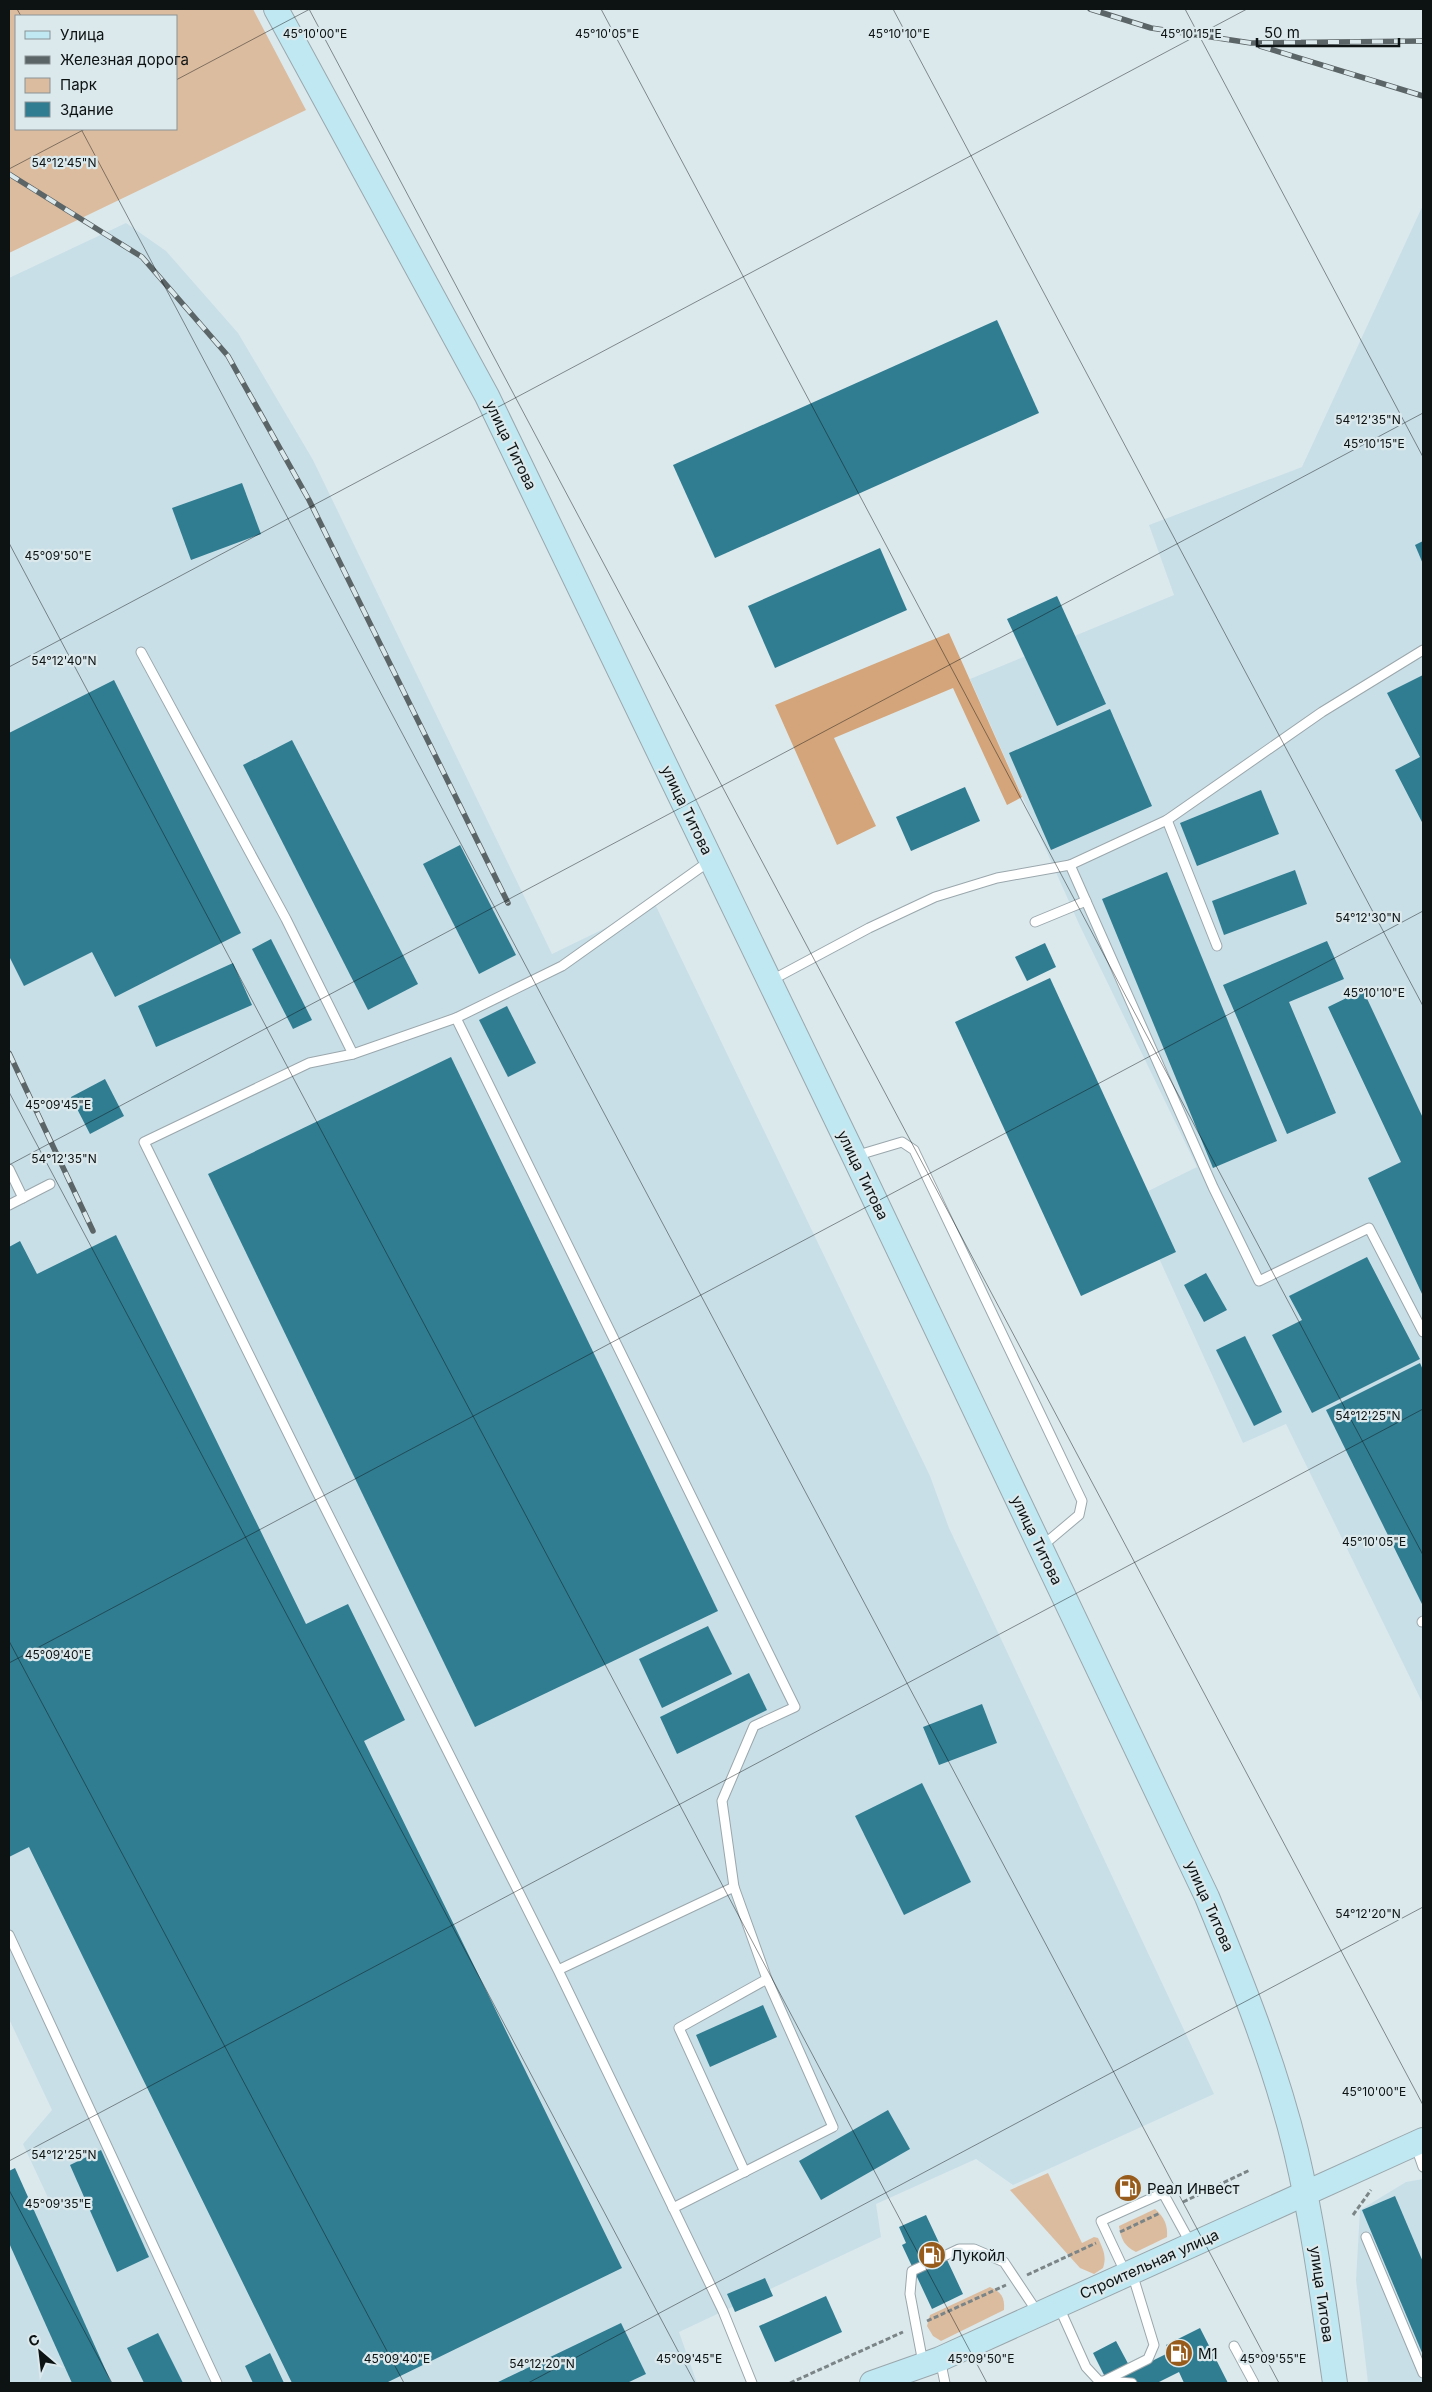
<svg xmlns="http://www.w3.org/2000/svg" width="1432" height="2392" viewBox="0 0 1432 2392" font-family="Inter,sans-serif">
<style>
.built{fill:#c9dfe7}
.green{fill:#dcbc9f;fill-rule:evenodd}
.forest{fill:#d4a57a}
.building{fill:#307c91}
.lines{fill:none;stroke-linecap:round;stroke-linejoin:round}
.lane-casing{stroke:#9aa7ac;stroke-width:11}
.secondary-casing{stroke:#9aa7ac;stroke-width:26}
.path{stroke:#7b8587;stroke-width:3;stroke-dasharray:5 2.5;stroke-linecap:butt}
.lane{stroke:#fff;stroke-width:9}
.secondary{stroke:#c0e8f2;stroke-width:24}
.rail-casing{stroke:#5b6466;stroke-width:5.5}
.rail{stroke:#dbe9ed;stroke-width:4;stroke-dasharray:11;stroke-linecap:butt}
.ticks{fill:none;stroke:#0d1213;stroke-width:1;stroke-opacity:0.45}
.labels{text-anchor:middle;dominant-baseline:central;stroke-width:4.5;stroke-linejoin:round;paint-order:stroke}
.street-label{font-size:15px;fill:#0d1213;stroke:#dbe9ed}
.poi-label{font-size:15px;fill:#0d1213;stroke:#dbe9ed;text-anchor:start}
.ticks-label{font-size:12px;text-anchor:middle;fill:#0d1213;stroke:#dbe9ed;stroke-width:4.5;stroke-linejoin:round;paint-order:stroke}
</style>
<rect width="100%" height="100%" fill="#dbe9ed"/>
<g class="built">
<polygon points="1423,205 1423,1704 1286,1424 1243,1443 1132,1199 1197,1167 1079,924 970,679 1174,595 1149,525 1302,467"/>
<polygon points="126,223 166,251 238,333 313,460 552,954 655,904 930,1476 949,1528 1214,2094 1013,2185 976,2159 876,2204 881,2237 679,2332 697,2383 9,2383 9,2220 50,2202 23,2144 52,2110 9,2019 9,278"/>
<polygon points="1423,2179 1423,2383 1368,2383 1356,2280 1360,2210 1406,2182"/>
</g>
<g class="green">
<path d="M9,9h244l53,101 -297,143zM176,16v113h-160v-113z"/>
<path d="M1048,2173l34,70 12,-6 4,1c5,11 9,18 5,30l-9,6 -14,-6 -70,-78z"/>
<path d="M1155,2209c9,8 13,16 12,28l-31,15c-12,-6 -15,-13 -17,-26z"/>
<path d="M990,2287c11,5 15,10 14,23l-63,31 -8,-5 -6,-10 3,-11z"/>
</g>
<polygon class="forest" points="949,633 1022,797 1007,805 953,688 834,738 876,826 837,845 775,705"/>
<g class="building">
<polygon points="997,320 1039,413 715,558 673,465"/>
<polygon points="242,483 261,534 191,560 172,508"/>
<polygon points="1423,541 1423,564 1415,545"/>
<polygon points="880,548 907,610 775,668 748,606"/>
<polygon points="1057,596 1106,704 1057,726 1007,619"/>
<polygon points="1423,675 1423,824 1395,770 1420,757 1387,693"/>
<polygon points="114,680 241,933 115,997 92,952 24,986 9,956 9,733"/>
<polygon points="1110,709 1152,806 1051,850 1009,753"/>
<polygon points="292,740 418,984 368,1010 243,765"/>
<polygon points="965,787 980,821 911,851 896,817"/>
<polygon points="1261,790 1279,834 1197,866 1180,823"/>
<polygon points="460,845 516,955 479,974 423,864"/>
<polygon points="1295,870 1307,904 1224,935 1212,901"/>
<polygon points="1167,872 1277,1141 1213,1168 1102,899"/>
<polygon points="271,939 312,1020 293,1029 252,949"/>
<polygon points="1327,941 1344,979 1289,1002 1336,1113 1287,1134 1223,985"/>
<polygon points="1045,943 1056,967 1027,981 1015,957"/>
<polygon points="233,963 252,1005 156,1047 138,1006"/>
<polygon points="1050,978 1176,1252 1081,1296 955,1022"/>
<polygon points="1363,990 1423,1118 1423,1296 1368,1178 1401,1162 1328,1007"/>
<polygon points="507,1006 536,1063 508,1077 479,1020"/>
<polygon points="451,1057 718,1611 475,1727 208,1174"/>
<polygon points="105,1079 124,1116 90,1134 71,1097"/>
<polygon points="116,1235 306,1624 348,1604 405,1720 364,1741 622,2268 386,2383 292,2383 29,1847 9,1857 9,1247 20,1241 37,1274"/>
<polygon points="1367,1257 1420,1359 1312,1413 1272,1335 1302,1320 1289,1296"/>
<polygon points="1206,1273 1227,1310 1204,1322 1184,1285"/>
<polygon points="1245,1336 1282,1412 1254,1426 1216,1350"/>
<polygon points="1420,1363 1423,1370 1423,1606 1326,1410"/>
<polygon points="708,1626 732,1674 662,1708 639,1659"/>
<polygon points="749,1673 767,1710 677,1754 660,1717"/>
<polygon points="982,1704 997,1743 939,1765 923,1727"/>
<polygon points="922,1783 971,1882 904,1915 855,1816"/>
<polygon points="763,2005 777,2037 710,2067 696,2035"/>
<polygon points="888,2110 910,2149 821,2200 799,2161"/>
<polygon points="101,2150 149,2257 117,2272 70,2165"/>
<polygon points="15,2168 111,2382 109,2383 72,2383 9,2243 9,2171"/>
<polygon points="1130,2176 1139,2194 1127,2201 1118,2182"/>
<polygon points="1395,2196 1423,2262 1423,2355 1362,2210"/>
<polygon points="926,2215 963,2294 932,2309 902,2245 906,2243 899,2227"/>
<polygon points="765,2278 773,2296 735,2312 727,2294"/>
<polygon points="826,2296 842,2332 775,2362 759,2326"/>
<polygon points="621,2323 646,2374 627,2383 496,2383"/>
<polygon points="1200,2328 1228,2383 1184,2383 1179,2372 1157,2383 1108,2383 1093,2353 1116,2341 1132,2371 1170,2352 1166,2345"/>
<polygon points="158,2333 183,2383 144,2383 127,2348"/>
<polygon points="270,2353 284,2383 253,2383 245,2366"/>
</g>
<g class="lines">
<g class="lane-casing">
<g id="lane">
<polyline points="1423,650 1322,712 1167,820 1070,865 1213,1187 1259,1281 1369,1228 1423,1332"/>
<polyline points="141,652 286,919 353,1054"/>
<polyline points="1167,820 1217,946"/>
<polyline points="1035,922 1086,901"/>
<polyline points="770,981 869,928 935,897 997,878 1070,865"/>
<polyline points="456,1018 562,966 711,860"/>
<polyline points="855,1156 902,1142 914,1150 1082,1501 1079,1515 1041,1547"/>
<polyline points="9,1169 23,1198"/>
<polyline points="9,1205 50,1184"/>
<polyline points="1422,1622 1423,1621"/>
<polyline points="9,1935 217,2383"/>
<polyline points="558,1970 734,1887 722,1801 754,1726 795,1707 456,1018 353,1054 309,1063 144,1142 316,1490 558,1970 723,2311 752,2383"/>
<polyline points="1415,2144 1423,2167"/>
<polyline points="745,2172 679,2028 767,1979"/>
<polyline points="673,2208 833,2127 767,1979 734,1887"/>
<polyline points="1366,2237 1423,2373"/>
<polyline points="1126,2274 1101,2221 1163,2193 1191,2244"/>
<polyline points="1059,2307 1086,2367 1099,2381 1104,2381 1148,2359 1154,2345 1132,2273"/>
<polyline points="1234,2346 1254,2383"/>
<polyline points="940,2359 945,2383"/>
<polyline points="923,2363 910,2294 912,2271 959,2249 974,2249 1004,2262 1038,2313"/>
<polyline points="1105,2381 1132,2383"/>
</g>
</g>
<g class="secondary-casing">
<g id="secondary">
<path d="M276,9l211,387 367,760 353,741c34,83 68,167 89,254 18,76 28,155 39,232"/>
<polyline points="872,2383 940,2359 1423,2140"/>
</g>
</g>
<g class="path">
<polyline points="1183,2202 1250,2170"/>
<polyline points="1353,2215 1371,2190"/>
<polyline points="1120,2232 1160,2213"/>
<polyline points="1027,2275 1096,2243"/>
<polyline points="927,2321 1006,2285"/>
<polyline points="790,2383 903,2332"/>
</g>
<use href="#lane" class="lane"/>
<use href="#secondary" class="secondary"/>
<g class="rail-casing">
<g id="rail">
<polyline points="1090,9 1151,28 1251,43 1423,41"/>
<polyline points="1260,46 1423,96"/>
<polyline points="9,174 142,257 228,356 309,500 508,903"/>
<polyline points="9,1053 93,1231"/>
</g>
</g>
<use href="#rail" class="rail"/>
</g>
<path class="ticks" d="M17,9l4,7M309,9l1114,2096M601,9l822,1546M893,9l530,997M1185,9l238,448M176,80l134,-71M81,129l1198,2254M9,169l76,-40M9,543l978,1840M9,667l1238,-658M9,1092l686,1291M9,1165l1414,-752M9,1641l395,742M9,1663l1414,-752M9,2161l1414,-752M9,2190l103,193M528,2383l895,-476"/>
<defs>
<g id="fuel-disc" transform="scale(1.4375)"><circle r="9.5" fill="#975c1b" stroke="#dbe9ed"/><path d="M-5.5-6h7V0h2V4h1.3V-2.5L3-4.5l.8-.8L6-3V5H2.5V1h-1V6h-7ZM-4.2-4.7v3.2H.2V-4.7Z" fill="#fff"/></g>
</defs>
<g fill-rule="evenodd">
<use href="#fuel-disc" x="1128" y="2188"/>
<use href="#fuel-disc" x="932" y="2255"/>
<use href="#fuel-disc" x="1179" y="2353"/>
</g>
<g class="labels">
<g class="street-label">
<text transform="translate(511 445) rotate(64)">улица Титова</text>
<text transform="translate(687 810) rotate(64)">улица Титова</text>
<text transform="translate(863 1175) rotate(64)">улица Титова</text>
<text transform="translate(1037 1540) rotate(64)">улица Титова</text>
<text transform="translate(1210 1906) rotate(66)">улица Титова</text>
<text transform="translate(1149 2264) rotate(-24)">Строительная улица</text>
<text transform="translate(1322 2294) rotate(82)">улица Титова</text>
</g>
<g class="poi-label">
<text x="1147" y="2188">Реал Инвест</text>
<text x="951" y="2255">Лукойл</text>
<text x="1198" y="2353">М1</text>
</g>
</g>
<g class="ticks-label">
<text x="315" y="38">45°10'00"E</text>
<text x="607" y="38">45°10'05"E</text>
<text x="899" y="38">45°10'10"E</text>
<text x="1191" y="38">45°10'15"E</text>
<text x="64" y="167">54°12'45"N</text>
<text x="1368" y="424">54°12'35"N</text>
<text x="1374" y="448">45°10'15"E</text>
<text x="58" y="560">45°09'50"E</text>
<text x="64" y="665">54°12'40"N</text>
<text x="1368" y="922">54°12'30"N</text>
<text x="1374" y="997">45°10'10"E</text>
<text x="58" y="1109">45°09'45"E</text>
<text x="64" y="1163">54°12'35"N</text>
<text x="1368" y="1420">54°12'25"N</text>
<text x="1374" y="1546">45°10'05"E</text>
<text x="58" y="1659">45°09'40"E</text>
<text x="1368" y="1918">54°12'20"N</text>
<text x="1374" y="2096">45°10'00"E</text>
<text x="64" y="2159">54°12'25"N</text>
<text x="58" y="2208">45°09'35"E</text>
<text x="397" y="2363">45°09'40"E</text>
<text x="689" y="2363">45°09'45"E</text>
<text x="981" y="2363">45°09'50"E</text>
<text x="1273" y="2363">45°09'55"E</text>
<text x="542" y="2368">54°12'20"N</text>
</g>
<rect width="1432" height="2392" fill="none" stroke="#0d1213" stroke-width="20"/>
<rect x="15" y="15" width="162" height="115" fill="#dbe9ed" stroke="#899396"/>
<rect x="25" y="31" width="25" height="8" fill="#c0e8f2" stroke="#899396"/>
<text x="60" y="40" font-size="15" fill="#0d1213">Улица</text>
<rect x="25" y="56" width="25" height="8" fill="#5b6466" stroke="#899396"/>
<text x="60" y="65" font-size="15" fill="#0d1213">Железная дорога</text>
<rect x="25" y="78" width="25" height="15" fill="#dcbc9f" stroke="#899396"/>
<text x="60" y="90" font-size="15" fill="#0d1213">Парк</text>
<rect x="25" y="102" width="25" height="15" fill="#307c91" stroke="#899396"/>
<text x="60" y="115" font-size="15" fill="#0d1213">Здание</text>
<g transform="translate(40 2352) rotate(332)" stroke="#dbe9ed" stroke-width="4" paint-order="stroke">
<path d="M0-4L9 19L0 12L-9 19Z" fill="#0d1213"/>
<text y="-8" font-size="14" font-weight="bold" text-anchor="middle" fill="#0d1213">С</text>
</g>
<path d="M1257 38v8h142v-8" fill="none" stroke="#0d1213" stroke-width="2.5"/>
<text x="1264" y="38" font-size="15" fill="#0d1213" stroke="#dbe9ed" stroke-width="4" paint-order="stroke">50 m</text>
</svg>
